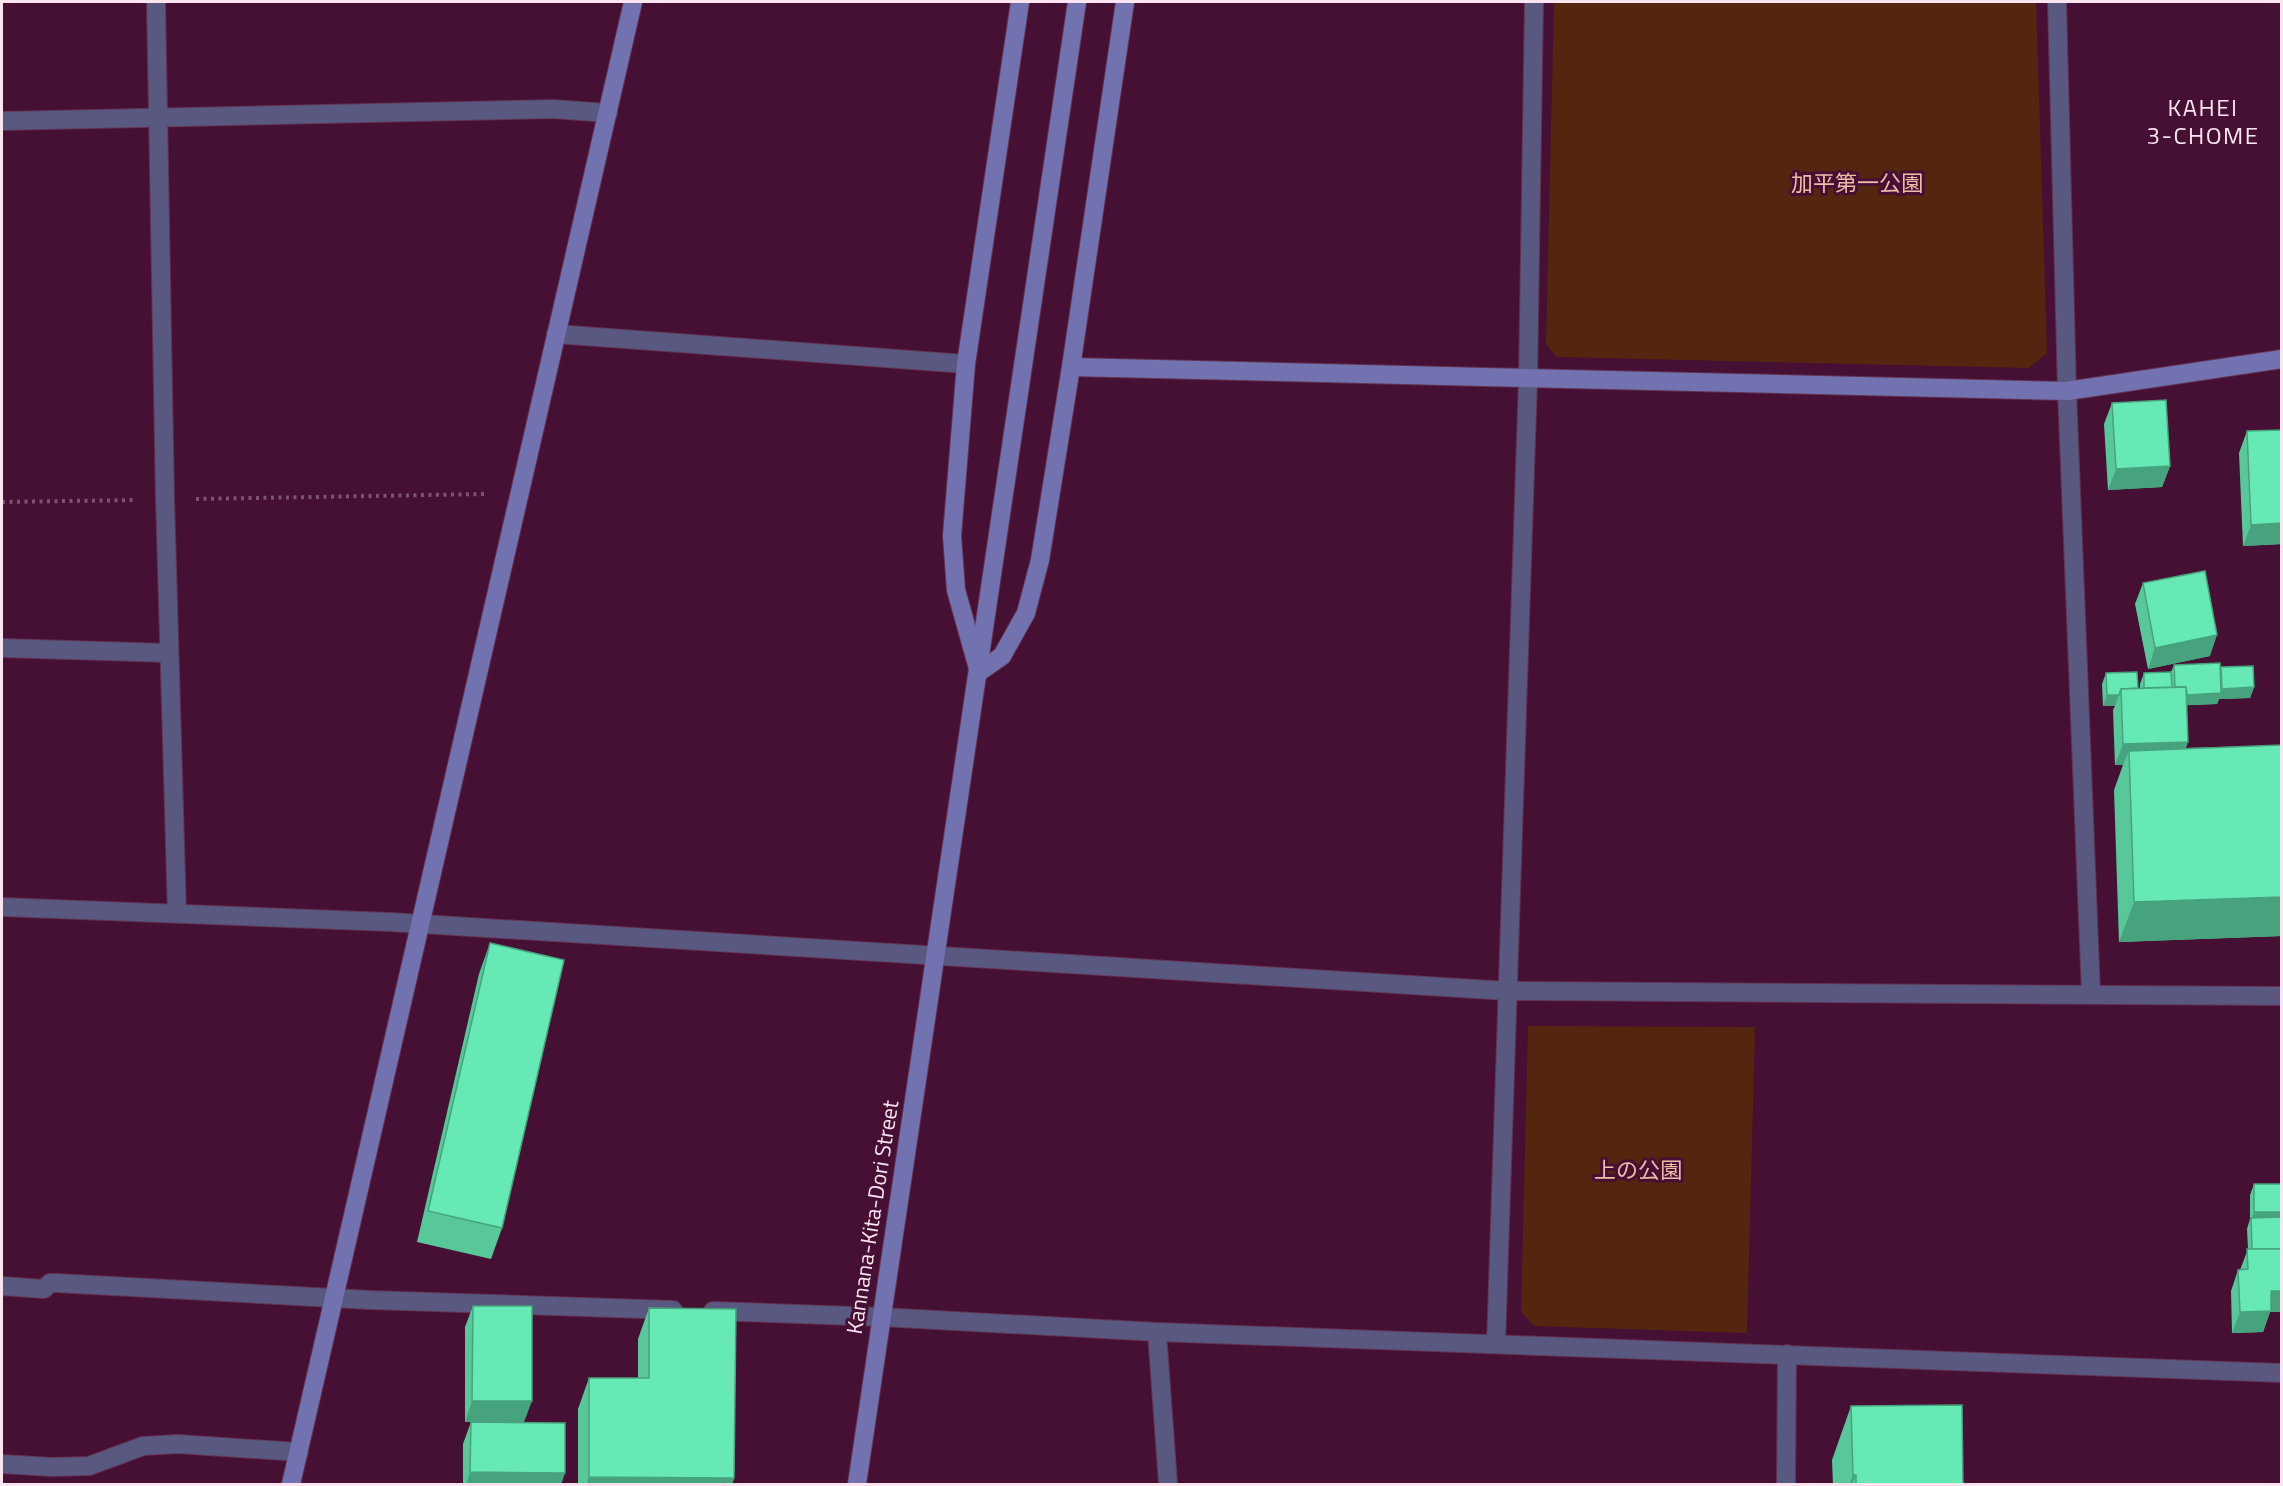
<svg xmlns="http://www.w3.org/2000/svg" width="2283" height="1486" viewBox="0 0 2283 1486" font-family="'Titillium Web','Noto Sans JP',sans-serif">
<style>
.green{fill:#542610}
.lines{fill:none;stroke-linecap:round;stroke-linejoin:round}
.lane-casing{stroke:#623251;stroke-width:20}
.street-casing{stroke:#623251;stroke-width:20}
.secondary-casing{stroke:#623251;stroke-width:20}
.path{stroke:#7e536f;stroke-width:4;stroke-dasharray:3 4.5;stroke-linecap:butt}
.lane{stroke:#585880;stroke-width:18}
.street{stroke:#585880;stroke-width:18}
.secondary{stroke:#7372b1;stroke-width:18}
.wall{fill:#58c89b}
.shaded-wall{fill:#47a37e}
.building{fill:#66e9b4;stroke:#47a37e;stroke-width:1.5}
.labels{text-anchor:middle;dominant-baseline:central;stroke-width:6;stroke-linejoin:round;paint-order:stroke}
.park-label{font-size:22px;fill:#f1bca6;stroke:#451033}
.street-label{font-size:22px;fill:#fbe5f1;stroke:#451033}
.neighbourhood-label{font-size:24px;letter-spacing:1.5px;fill:#fbe5f1;stroke:#451033}
</style>
<rect width="100%" height="100%" fill="#451033"/>
<g class="green">
<polygon points="1554,2 2036,2 2047,353 2029,368 1557,357 1546,344"/>
<polygon points="1528,1026 1755,1027 1747,1333 1534,1326 1521,1312"/>
</g>
<g class="lines">
<g class="lane-casing">
<polyline id="lane" points="2,1286 44,1289 50,1283 56,1283"/>
</g>
<g class="street-casing">
<g id="street">
<polyline points="156,2 165,499 177,913"/>
<polyline points="2057,2 2067,391 2091,994"/>
<polyline points="2,121 553,109 608,113"/>
<polyline points="556,334 966,364"/>
<polyline points="2,648 169,653"/>
<polyline points="2,907 390,922 1508,991 2282,996"/>
<polyline points="56,1283 370,1300 673,1310"/>
<polyline points="713,1311 881,1317 1157,1332 2282,1373"/>
<polyline points="1157,1332 1168,1484"/>
<polyline points="1496,1344 1528,379 1534,2"/>
<polyline points="2,1464 52,1467 89,1466 143,1446 178,1444 299,1452"/>
<polyline points="1786,1484 1787,1354"/>
</g>
</g>
<g class="secondary-casing">
<g id="secondary">
<polyline points="1020,2 966,364 952,536 956,590 979,672 1002,656 1026,613 1040,560 1071,367 1125,2"/>
<polyline points="1071,367 2067,391 2282,359"/>
<polyline points="291,1484 633,2"/>
<polyline points="857,1484 1077,2"/>
</g>
</g>
<g class="path">
<polyline points="196,499 486,494"/>
<polyline points="2,502 135,500"/>
</g>
<use href="#lane" class="lane"/>
<use href="#street" class="street"/>
<use href="#secondary" class="secondary"/>
</g>
<g class="wall">
<polygon points="2112,403 2170,466 2162,487 2108,490 2104,424"/>
<polygon points="2282,430 2282,544 2243,546 2239,453 2247,431"/>
<polygon points="2143,583 2210,656 2148,669 2135,604"/>
<polygon points="2174,665 2220,671 2221,667 2254,687 2250,698 2219,699 2217,704 2187,705 2186,748 2282,745 2282,936 2119,942 2114,790 2123,765 2115,765 2113,710 2115,706 2103,706 2102,684 2106,673 2138,688 2140,688 2140,684 2144,673 2171,672"/>
<polygon points="490,943 502,1228 491,1259 417,1242 479,974"/>
<polygon points="2254,1184 2282,1184 2282,1312 2270,1312 2263,1332 2232,1333 2231,1291 2238,1270 2240,1270 2248,1249 2247,1229 2250,1219 2250,1195"/>
<polygon points="473,1306 524,1422 465,1422 465,1327"/>
<polygon points="649,1308 734,1478 732,1485 578,1485 578,1409 589,1378 638,1378 638,1339"/>
<polygon points="1851,1406 1963,1485 1833,1485 1832,1460"/>
<polygon points="471,1422 561,1485 463,1485 463,1444"/>
</g>
<g class="shaded-wall">
<polygon points="2170,466 2162,487 2108,490 2116,469"/>
<polygon points="2282,523 2282,544 2243,546 2251,525"/>
<polygon points="2217,635 2210,656 2148,669 2155,648"/>
<polygon points="2254,687 2250,698 2219,699 2217,704 2171,706 2175,695 2221,693 2222,689"/>
<polygon points="2107,695 2119,695 2115,706 2103,706"/>
<polygon points="2188,742 2181,763 2129,751 2123,765 2115,765 2123,744"/>
<polygon points="2282,897 2282,936 2119,942 2134,902"/>
<polygon points="2254,1212 2282,1212 2282,1223 2251,1221"/>
<polygon points="2271,1291 2282,1291 2282,1312 2270,1312 2263,1332 2232,1333 2240,1312"/>
<polygon points="472,1401 532,1401 524,1422 465,1422"/>
<polygon points="470,1472 565,1473 561,1485 466,1485"/>
<polygon points="1853,1475 1856,1475 1852,1485 1849,1485"/>
<polygon points="589,1477 734,1478 732,1485 586,1485"/>
</g>
<g class="building">
<polygon points="2166,400 2170,466 2116,469 2112,403"/>
<polygon points="2282,430 2282,523 2251,525 2247,431"/>
<polygon points="2205,571 2217,635 2155,648 2143,583"/>
<polygon points="2220,663 2221,693 2187,695 2186,687 2175,687 2174,665"/>
<polygon points="2253,666 2254,687 2222,689 2221,667"/>
<polygon points="2137,672 2138,688 2121,689 2119,695 2107,695 2106,673"/>
<polygon points="2171,672 2172,687 2144,688 2144,673"/>
<polygon points="2186,687 2188,742 2123,744 2121,689"/>
<polygon points="2282,745 2282,897 2134,902 2129,751"/>
<polygon points="490,943 564,960 502,1228 428,1211"/>
<rect x="2254" y="1184" width="28" height="28"/>
<polygon points="2282,1217 2282,1249 2252,1249 2251,1218"/>
<polygon points="2247,1249 2282,1249 2282,1291 2271,1291 2271,1311 2240,1312 2238,1270 2248,1269"/>
<polygon points="473,1306 532,1306 532,1401 472,1401"/>
<polygon points="649,1308 736,1309 734,1478 589,1477 589,1378 649,1378"/>
<polygon points="1962,1405 1963,1485 1856,1485 1856,1475 1853,1475 1851,1406"/>
<polygon points="471,1422 565,1423 565,1473 470,1472"/>
</g>
<g class="labels">
<g class="park-label">
<text x="1857" y="183">加平第一公園</text>
<text x="1638" y="1170">上の公園</text>
</g>
<g class="street-label">
<text transform="translate(872 1217) rotate(-81)">Kannana-Kita-Dori Street</text>
</g>
<g class="neighbourhood-label">
<text x="2203" y="107">KAHEI<tspan x="2203" dy="28">3-CHOME</tspan></text>
</g>
</g>
<rect width="2283" height="1486" fill="none" stroke="#fbe5f1" stroke-width="6"/>
</svg>
